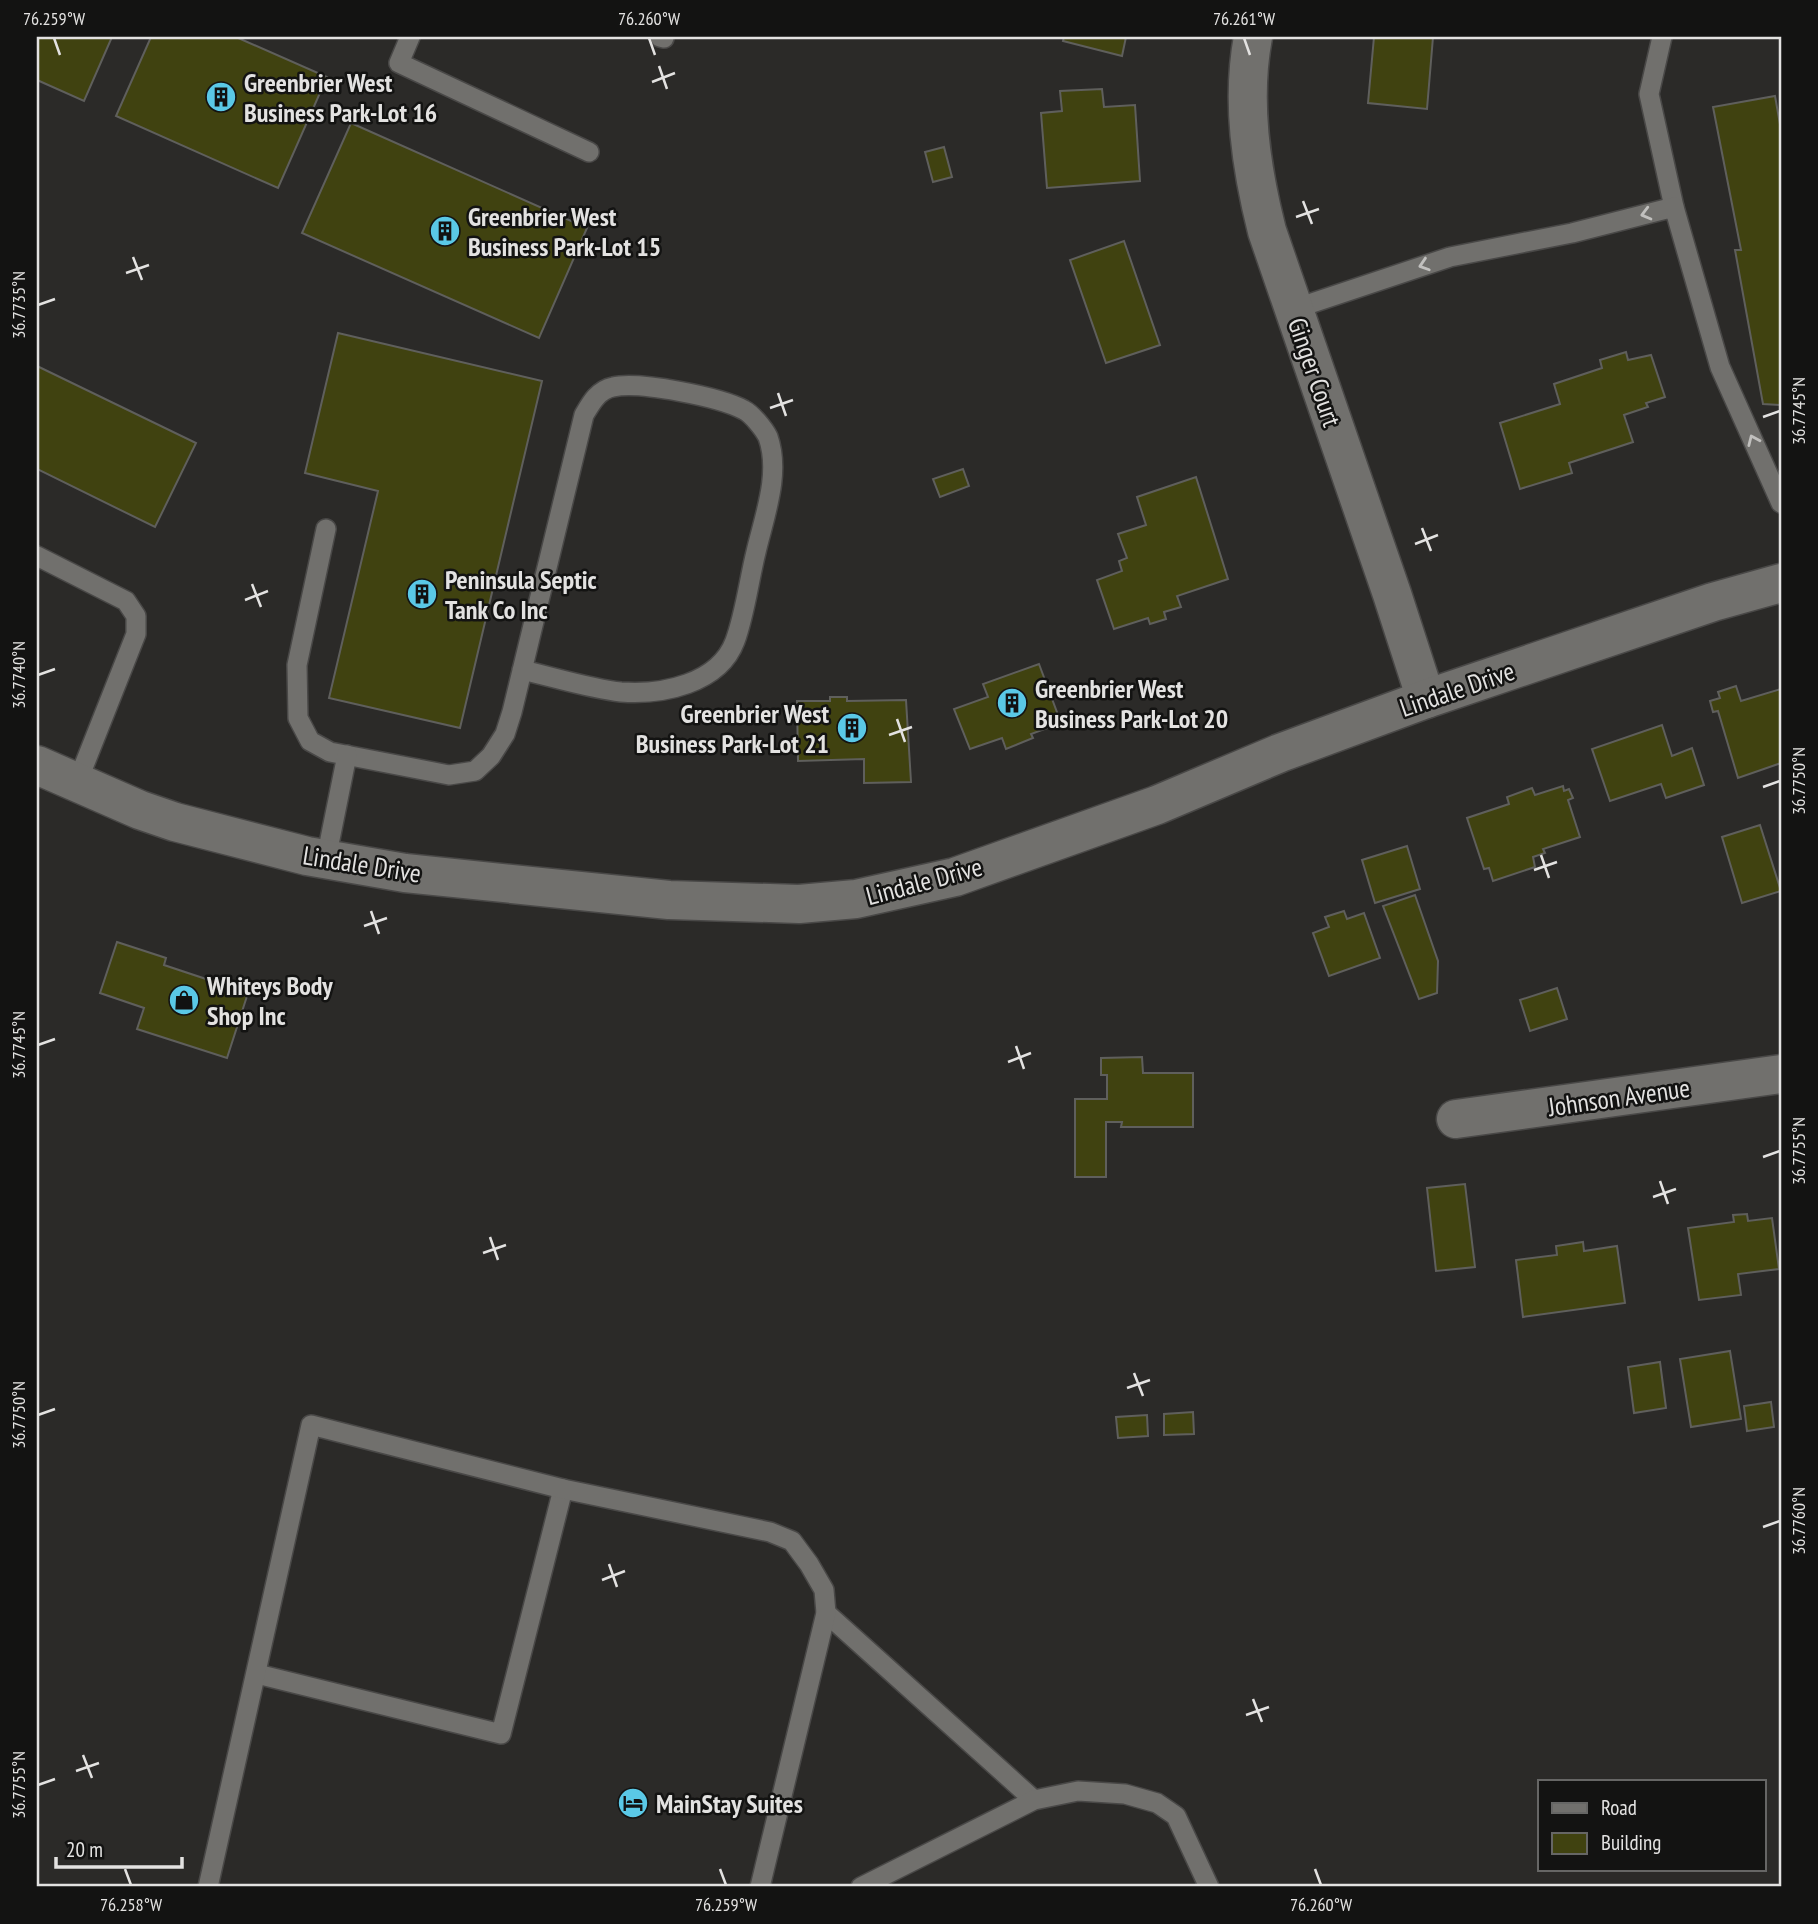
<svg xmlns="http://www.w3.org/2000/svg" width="1818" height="1924" viewBox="0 0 1818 1924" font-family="'PT Sans Narrow',sans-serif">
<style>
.building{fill:#404210;stroke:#5f5f5c;stroke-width:2}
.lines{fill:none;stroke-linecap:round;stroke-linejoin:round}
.service-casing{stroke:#494847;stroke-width:22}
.minor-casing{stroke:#494847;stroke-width:41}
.tertiary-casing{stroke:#494847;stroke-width:41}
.service{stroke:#71706d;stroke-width:19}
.minor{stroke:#71706d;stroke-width:38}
.tertiary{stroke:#71706d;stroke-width:38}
.oneway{stroke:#c1c0be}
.ticks{fill:none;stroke:#e3e2e1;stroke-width:2.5}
.labels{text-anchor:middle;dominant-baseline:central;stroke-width:5;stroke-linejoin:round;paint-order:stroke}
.poi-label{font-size:26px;font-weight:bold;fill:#e3e2e1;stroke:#131312;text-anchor:start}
.street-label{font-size:26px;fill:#e3e2e1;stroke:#131312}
.neatline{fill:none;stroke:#e3e2e1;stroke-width:2.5}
.ticks-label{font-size:18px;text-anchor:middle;fill:#e3e2e1}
</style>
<rect width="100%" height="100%" fill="#2b2a28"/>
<g class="building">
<polygon points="37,37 112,37 84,101 37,80"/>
<polygon points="151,37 236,37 327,77 278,188 116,116"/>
<polygon points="1064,37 1126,37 1122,56 1063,41"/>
<polygon points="1374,37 1433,37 1427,109 1368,103"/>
<polygon points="1102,89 1104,107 1135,105 1140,181 1047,188 1041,113 1062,111 1060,91"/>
<polygon points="1775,96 1781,130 1781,405 1763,404 1735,250 1741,250 1713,107"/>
<polygon points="351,123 587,228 539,338 302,233"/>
<polygon points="944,147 952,177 933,182 925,152"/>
<polygon points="1124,241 1160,345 1106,363 1070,260"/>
<polygon points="338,333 542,381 460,728 329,698 378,491 305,473"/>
<polygon points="1626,352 1628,360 1651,355 1665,397 1646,403 1648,407 1624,415 1633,442 1569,463 1572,473 1520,489 1500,423 1560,404 1554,384 1602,368 1600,360"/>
<polygon points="37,366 196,443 155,527 37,469"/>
<polygon points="963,469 969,486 940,497 933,479"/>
<polygon points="1196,477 1228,579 1177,596 1181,607 1164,612 1166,619 1150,624 1148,618 1114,629 1097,580 1122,571 1119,561 1127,558 1118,534 1146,525 1137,497"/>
<polygon points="1039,664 1061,723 1031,734 1033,738 1006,749 1002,738 970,749 954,709 988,697 983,684"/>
<polygon points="1736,686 1741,701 1781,689 1781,763 1738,778 1718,711 1713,712 1710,701 1720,698 1718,692"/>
<polygon points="830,697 847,697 847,701 906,700 911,782 864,783 864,759 798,761 797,701 830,701"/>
<polygon points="1662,725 1672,756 1692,748 1704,785 1666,798 1661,784 1610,801 1592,749"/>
<polygon points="1563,786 1564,791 1569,789 1573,798 1568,800 1580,837 1543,849 1545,853 1533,857 1535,867 1493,881 1489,868 1484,869 1467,818 1509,804 1507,797 1532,788 1535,795"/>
<polygon points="1760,825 1781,891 1742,903 1722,837"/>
<polygon points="1407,846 1420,889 1375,903 1362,860"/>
<polygon points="1415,895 1438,961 1437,993 1419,999 1383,906"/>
<polygon points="1344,911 1347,919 1364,913 1380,958 1329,976 1313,933 1329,927 1325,917"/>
<polygon points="117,942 166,958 164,965 248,993 227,1058 137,1029 144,1008 100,993"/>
<polygon points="1557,988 1567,1019 1530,1031 1520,1000"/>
<polygon points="1142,1057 1143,1073 1193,1073 1193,1127 1121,1127 1122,1122 1106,1122 1106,1177 1075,1177 1075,1099 1107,1099 1107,1075 1101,1075 1101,1058"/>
<polygon points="1465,1184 1475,1267 1436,1271 1427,1188"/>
<polygon points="1747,1214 1748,1221 1772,1218 1779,1269 1738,1274 1741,1295 1699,1300 1688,1228 1734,1222 1733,1215"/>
<polygon points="1583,1242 1584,1251 1617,1246 1625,1303 1523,1317 1516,1260 1557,1255 1556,1246"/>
<polygon points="1730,1351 1741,1419 1691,1427 1680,1359"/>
<polygon points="1660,1362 1666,1408 1634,1413 1628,1367"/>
<polygon points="1771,1402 1774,1427 1747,1431 1744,1406"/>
<polygon points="1193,1412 1194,1434 1164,1435 1164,1414"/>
<polygon points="1147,1415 1148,1436 1118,1438 1116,1417"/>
</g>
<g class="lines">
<g class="service-casing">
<g id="service">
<polyline points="410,37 399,63 589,152"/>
<polyline points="660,37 664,38"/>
<polyline points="1662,37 1649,94 1674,207"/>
<polyline points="1294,309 1450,257 1572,233 1674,207 1720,367 1781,503"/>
<path d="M326,529l-29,136 1,53 12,23 20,11 119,23 26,-4 16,-15 14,-22 7,-22 72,-297c7,-12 14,-25 29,-28 26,-6 107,10 131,23 8,4 20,19 24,27 13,37 -4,80 -12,115 -7,28 -11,62 -21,89 -16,43 -73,54 -114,51 -30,-3 -68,-15 -99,-22"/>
<polyline points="37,556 126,601 136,616 136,634 77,783"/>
<polyline points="326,859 347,755"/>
<polyline points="826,1613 1034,1800"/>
<polyline points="257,1674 501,1734 563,1489"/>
<polyline points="208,1887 311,1425 563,1489 770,1532 792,1541 809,1564 824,1590 826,1613 760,1887"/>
<polyline points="861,1887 1034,1800 1078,1791 1125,1794 1157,1803 1176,1816 1209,1887"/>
</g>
</g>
<g class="minor-casing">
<g id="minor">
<path d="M1253,37c-12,64 -2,131 14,194l125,363 34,105"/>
<polyline points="1456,1119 1781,1074"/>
</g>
</g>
<g class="tertiary-casing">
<polyline id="tertiary" points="37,765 140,810 175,822 307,856 405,873 669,900 799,904 856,899 955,877 1157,805 1280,753 1426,699 1713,602 1781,583"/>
</g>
<use href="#service" class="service"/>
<use href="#minor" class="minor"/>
<use href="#tertiary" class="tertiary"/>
</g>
<defs><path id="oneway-chevron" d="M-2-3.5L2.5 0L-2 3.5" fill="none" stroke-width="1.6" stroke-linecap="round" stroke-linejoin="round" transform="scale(1.75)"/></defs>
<g class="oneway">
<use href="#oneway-chevron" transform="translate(1646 214) rotate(165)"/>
<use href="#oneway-chevron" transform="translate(1424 265) rotate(162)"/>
<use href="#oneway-chevron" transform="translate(1753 440) rotate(-114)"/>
</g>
<path class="ticks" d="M54,38l6,17M649,38l6,17M1244,38l6,17M659,66l8,23M652,82l23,-9M1303,201l9,23M1296,217l23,-8M133,257l9,23M126,273l23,-8M38,305l17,-6M778,393l8,23M770,408l23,-8M1763,417l17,-6M1422,528l9,23M1415,544l23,-9M252,584l9,23M245,600l23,-9M38,675l17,-6M897,719l8,23M889,735l23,-8M1763,787l17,-6M1541,855l8,23M1534,870l23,-8M371,911l8,23M364,926l23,-8M38,1045l17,-6M1016,1046l8,23M1008,1062l23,-9M1763,1157l17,-6M1660,1181l8,23M1653,1197l23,-8M490,1237l8,23M483,1253l23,-8M1134,1373l9,23M1127,1388l23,-8M38,1415l17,-6M1763,1527l17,-6M609,1564l8,23M602,1580l23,-9M1253,1699l9,23M1246,1715l23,-8M83,1755l9,23M76,1771l23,-8M38,1785l17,-6M125,1869l6,16M720,1869l6,16M1315,1869l6,16"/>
<defs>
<g id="building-disc" transform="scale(1.575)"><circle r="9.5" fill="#5ac8e6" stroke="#131312"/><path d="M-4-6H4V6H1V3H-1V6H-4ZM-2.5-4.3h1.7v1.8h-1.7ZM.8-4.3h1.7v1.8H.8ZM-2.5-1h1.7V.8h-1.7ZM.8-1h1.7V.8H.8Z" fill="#111"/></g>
<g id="shop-disc" transform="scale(1.575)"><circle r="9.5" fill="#5ac8e6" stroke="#131312"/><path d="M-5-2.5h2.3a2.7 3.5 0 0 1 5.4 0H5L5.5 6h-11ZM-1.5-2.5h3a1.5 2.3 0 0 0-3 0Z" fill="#111"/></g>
<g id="hotel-disc" transform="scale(1.575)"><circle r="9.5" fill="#5ac8e6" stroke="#131312"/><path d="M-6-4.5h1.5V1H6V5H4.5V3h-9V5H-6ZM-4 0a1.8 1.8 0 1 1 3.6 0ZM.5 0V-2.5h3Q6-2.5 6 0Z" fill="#111"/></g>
</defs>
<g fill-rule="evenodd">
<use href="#building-disc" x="221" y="97"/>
<use href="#building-disc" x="445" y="231"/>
<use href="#building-disc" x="422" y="594"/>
<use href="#building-disc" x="1012" y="703"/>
<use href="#building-disc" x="852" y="728"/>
<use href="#shop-disc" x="184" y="1000"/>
<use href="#hotel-disc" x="633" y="1803"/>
</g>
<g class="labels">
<g class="poi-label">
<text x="244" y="82">Greenbrier West<tspan x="244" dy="30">Business Park-Lot 16</tspan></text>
<text x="468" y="216">Greenbrier West<tspan x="468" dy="30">Business Park-Lot 15</tspan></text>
<text x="445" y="579">Peninsula Septic<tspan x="445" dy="30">Tank Co Inc</tspan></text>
<text x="1035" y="688">Greenbrier West<tspan x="1035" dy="30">Business Park-Lot 20</tspan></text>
<text x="829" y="713" text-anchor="end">Greenbrier West<tspan x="829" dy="30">Business Park-Lot 21</tspan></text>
<text x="207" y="985">Whiteys Body<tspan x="207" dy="30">Shop Inc</tspan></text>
<text x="656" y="1803">MainStay Suites</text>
</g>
<g class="street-label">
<text transform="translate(1315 372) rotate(71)">Ginger Court</text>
<text transform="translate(1457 689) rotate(-19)">Lindale Drive</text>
<text transform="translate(362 864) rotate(9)">Lindale Drive</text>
<text transform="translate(924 881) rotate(-15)">Lindale Drive</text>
<text transform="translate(1619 1097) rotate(-8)">Johnson Avenue</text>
</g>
</g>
<rect width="1818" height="1924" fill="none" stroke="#131312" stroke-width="77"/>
<rect x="1538" y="1780" width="228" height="91" fill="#131312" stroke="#666665" stroke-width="2"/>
<rect x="1552" y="1803" width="35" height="10" fill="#71706d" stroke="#666665" stroke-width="2"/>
<text x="1601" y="1815" font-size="21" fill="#e3e2e1">Road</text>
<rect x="1552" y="1833" width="35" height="21" fill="#404210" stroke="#666665" stroke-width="2"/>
<text x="1601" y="1850" font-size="21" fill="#e3e2e1">Building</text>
<path d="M56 1857v10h126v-10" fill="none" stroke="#e3e2e1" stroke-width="3.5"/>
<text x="66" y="1857" font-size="21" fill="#e3e2e1" stroke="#131312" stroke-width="5" paint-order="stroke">20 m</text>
<rect x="38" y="38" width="1742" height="1847" class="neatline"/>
<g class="ticks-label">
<text x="54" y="25">76.259°W</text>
<text x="649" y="25">76.260°W</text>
<text x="1244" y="25">76.261°W</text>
<text transform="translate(19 305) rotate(-90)" y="6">36.7735°N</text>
<text transform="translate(1799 411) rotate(-90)" y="6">36.7745°N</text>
<text transform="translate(19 675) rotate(-90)" y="6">36.7740°N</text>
<text transform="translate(1799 781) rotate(-90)" y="6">36.7750°N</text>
<text transform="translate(19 1045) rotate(-90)" y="6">36.7745°N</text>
<text transform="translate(1799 1151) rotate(-90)" y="6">36.7755°N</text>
<text transform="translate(19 1415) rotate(-90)" y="6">36.7750°N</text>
<text transform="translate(1799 1521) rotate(-90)" y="6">36.7760°N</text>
<text transform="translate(19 1785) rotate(-90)" y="6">36.7755°N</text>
<text x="131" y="1911">76.258°W</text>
<text x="726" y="1911">76.259°W</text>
<text x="1321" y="1911">76.260°W</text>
</g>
</svg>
